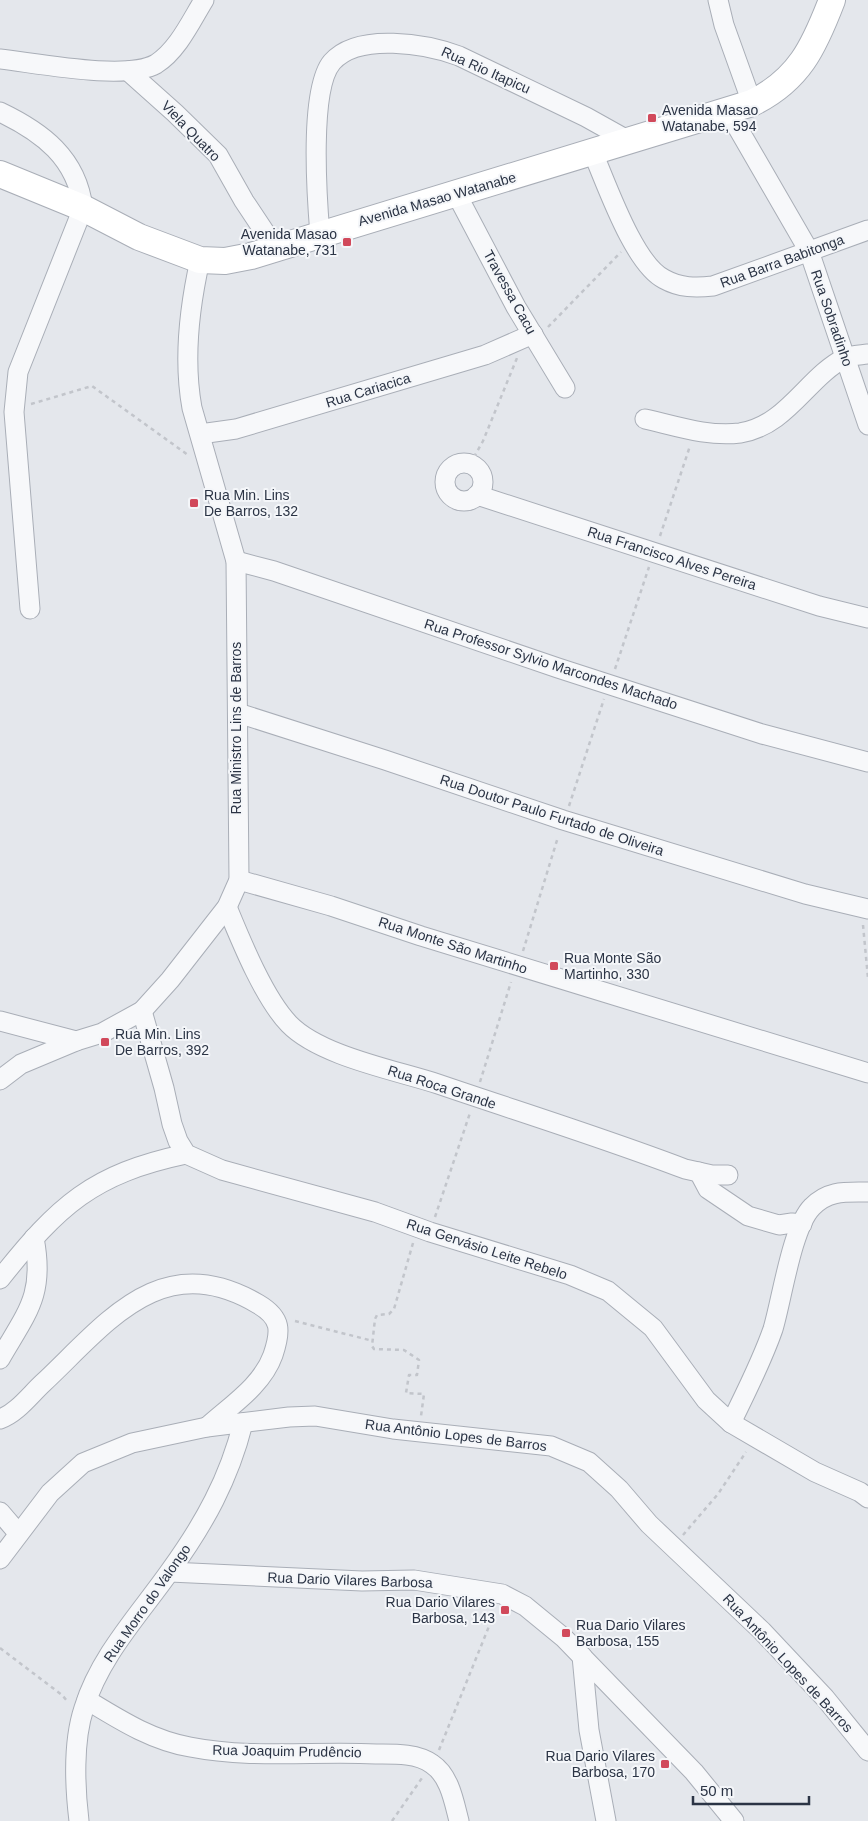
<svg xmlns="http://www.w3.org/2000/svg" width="868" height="1821" viewBox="0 0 868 1821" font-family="Helvetica,sans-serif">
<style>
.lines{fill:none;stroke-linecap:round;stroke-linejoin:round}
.street-casing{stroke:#a9aeb7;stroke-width:21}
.secondary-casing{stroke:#a9aeb7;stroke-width:28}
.path{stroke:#c2c5cb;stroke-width:2.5;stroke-dasharray:4 4;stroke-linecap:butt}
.street{stroke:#f7f8fa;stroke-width:19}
.secondary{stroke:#fff;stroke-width:26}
.poi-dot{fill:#d1495b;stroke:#f4f6f9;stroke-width:2}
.labels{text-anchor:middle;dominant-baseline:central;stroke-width:4;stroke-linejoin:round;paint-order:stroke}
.street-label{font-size:14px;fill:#2b3445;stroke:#f4f6f9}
.poi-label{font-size:14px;fill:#2b3445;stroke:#f4f6f9;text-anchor:start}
</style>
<rect width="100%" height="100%" fill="#e4e7ec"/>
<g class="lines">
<g class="street-casing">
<g id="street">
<polyline points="718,0 724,25 752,103"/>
<path d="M0,59c36,4 126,22 156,5 22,-14 35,-43 48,-64"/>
<polyline points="128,71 175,113 218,155 244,201 276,249"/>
<polyline points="728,111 809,251 868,425"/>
<path d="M0,112c42,20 77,46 83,96l-65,164 -4,40 16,197"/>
<path d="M593,153c14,32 41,111 71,126 16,9 32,9 49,7l155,-56"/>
<polyline points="457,195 516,307 565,388"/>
<path d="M320,235c-3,-36 -11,-146 12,-173 26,-30 95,-18 127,-6l127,61 43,24"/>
<path d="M645,419c31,7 63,18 95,14 47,-7 68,-57 105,-75 6,-3 16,-3 23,-4"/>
<polyline points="200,434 236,429 485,355 533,334"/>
<circle cx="464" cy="482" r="19"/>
<polyline points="477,495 819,606 868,618"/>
<polyline points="236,561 274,571 558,668 762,734 868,762"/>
<polyline points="238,713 385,760 563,820 805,894 868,909"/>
<polyline points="239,880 331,906 421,936 868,1073"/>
<path d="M227,907c14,34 37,91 62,117 31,32 106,46 149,60 82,28 166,54 247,85l27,6h16"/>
<polyline points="142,1011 164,1088 172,1124 178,1141 186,1154 222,1170 375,1212 430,1232 570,1275 608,1291 653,1328 706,1400 731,1423 815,1472 860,1492 868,1498"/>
<polyline points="0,1021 76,1041"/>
<path d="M0,1080l21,-16 55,-23 26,-8 40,-22 28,-31 57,-73 12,-27 -3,-319 -44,-153c-9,-49 -3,-99 8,-148"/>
<polyline points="699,1172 708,1189 748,1216 779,1225 792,1223 802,1224"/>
<path d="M0,1279c59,-74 92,-105 186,-125"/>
<path d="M0,1359c27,-47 45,-64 34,-121"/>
<path d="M0,1419c17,-6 30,-24 43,-36 64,-60 118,-136 215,-79 24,14 23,27 15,51 -11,31 -43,51 -66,72"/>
<path d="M731,1423c15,-31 31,-62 42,-94 9,-30 19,-102 39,-122 16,-17 34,-15 56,-15"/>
<polyline points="0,1512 18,1533"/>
<polyline points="0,1559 50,1493 83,1463 132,1443 207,1427 289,1417 315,1416 393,1429 551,1446 589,1462 619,1489 649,1524 762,1631 825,1698 868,1751"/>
<polyline points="170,1572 362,1581 414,1580 502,1594 525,1606 564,1638 694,1772 734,1821"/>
<polyline points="582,1656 589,1730 606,1821"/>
<path d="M87,1700c33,20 64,40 103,47 61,12 125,4 186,7 17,0 41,-1 56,10 18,12 22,38 27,57"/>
<path d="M79,1821c-4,-33 -6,-80 5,-113 16,-52 55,-93 86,-137 34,-47 59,-92 73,-148"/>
</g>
</g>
<g class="secondary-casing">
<path id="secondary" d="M0,174l83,34 56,29 61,23 25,1 26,-5 501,-153c47,-23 62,-56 80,-103"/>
</g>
<g class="path">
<polyline points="548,327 621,252"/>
<polyline points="31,404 92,386 188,455"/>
<polyline points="470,464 483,441 517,358"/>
<polyline points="660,536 690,446"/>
<polyline points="615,669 649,567"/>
<polyline points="569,806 604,699"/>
<polyline points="863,925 868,978"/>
<polyline points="523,951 558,837"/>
<polyline points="480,1082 511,982"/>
<polyline points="435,1217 470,1113"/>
<polyline points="413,1243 394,1309 389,1314 377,1315 375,1319 372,1346 374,1349 404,1350 419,1360 417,1375 409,1375 406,1393 424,1394 421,1416"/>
<polyline points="295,1321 373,1341"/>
<polyline points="683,1535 718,1494 746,1452"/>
<polyline points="0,1648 62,1695 68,1702"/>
<polyline points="439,1750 496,1609"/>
<polyline points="392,1821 422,1778"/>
</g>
<use href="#street" class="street"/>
<use href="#secondary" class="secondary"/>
</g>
<g class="poi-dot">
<rect x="647" y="113" width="10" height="10" rx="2.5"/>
<rect x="342" y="237" width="10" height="10" rx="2.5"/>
<rect x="189" y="498" width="10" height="10" rx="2.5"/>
<rect x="549" y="961" width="10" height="10" rx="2.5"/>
<rect x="100" y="1037" width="10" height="10" rx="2.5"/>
<rect x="500" y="1605" width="10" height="10" rx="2.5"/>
<rect x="561" y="1628" width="10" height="10" rx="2.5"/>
<rect x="660" y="1759" width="10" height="10" rx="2.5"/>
</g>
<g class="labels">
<g class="street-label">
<text transform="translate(486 70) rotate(24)">Rua Rio Itapicu</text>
<text transform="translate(191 131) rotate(46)">Viela Quatro</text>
<text transform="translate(437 199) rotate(-16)">Avenida Masao Watanabe</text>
<text transform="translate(782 261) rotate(-20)">Rua Barra Babitonga</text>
<text transform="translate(510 292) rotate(61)">Travessa Cacu</text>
<text transform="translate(832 318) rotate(71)">Rua Sobradinho</text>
<text transform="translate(368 390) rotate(-17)">Rua Cariacica</text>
<text transform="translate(672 558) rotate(18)">Rua Francisco Alves Pereira</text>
<text transform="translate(551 664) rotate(18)">Rua Professor Sylvio Marcondes Machado</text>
<text transform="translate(236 728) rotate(-90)">Rua Ministro Lins de Barros</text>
<text transform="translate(552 815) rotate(18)">Rua Doutor Paulo Furtado de Oliveira</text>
<text transform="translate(453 945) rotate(18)">Rua Monte São Martinho</text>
<text transform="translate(442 1087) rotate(18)">Rua Roca Grande</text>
<text transform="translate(487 1249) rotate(18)">Rua Gervásio Leite Rebelo</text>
<text transform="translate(456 1435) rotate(7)">Rua Antônio Lopes de Barros</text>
<text transform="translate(350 1580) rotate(2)">Rua Dario Vilares Barbosa</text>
<text transform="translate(147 1603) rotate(-55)">Rua Morro do Valongo</text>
<text transform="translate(788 1663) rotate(47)">Rua Antônio Lopes de Barros</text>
<text transform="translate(287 1751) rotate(1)">Rua Joaquim Prudêncio</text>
</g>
<g class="poi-label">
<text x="662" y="110">Avenida Masao<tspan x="662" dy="16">Watanabe, 594</tspan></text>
<text x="337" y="234" text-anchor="end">Avenida Masao<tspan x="337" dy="16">Watanabe, 731</tspan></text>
<text x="204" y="495">Rua Min. Lins<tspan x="204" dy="16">De Barros, 132</tspan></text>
<text x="564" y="958">Rua Monte São<tspan x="564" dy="16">Martinho, 330</tspan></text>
<text x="115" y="1034">Rua Min. Lins<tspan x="115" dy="16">De Barros, 392</tspan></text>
<text x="495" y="1602" text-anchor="end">Rua Dario Vilares<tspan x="495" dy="16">Barbosa, 143</tspan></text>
<text x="576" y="1625">Rua Dario Vilares<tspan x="576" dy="16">Barbosa, 155</tspan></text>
<text x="655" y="1756" text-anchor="end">Rua Dario Vilares<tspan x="655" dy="16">Barbosa, 170</tspan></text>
</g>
</g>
<path d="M693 1796v8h116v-8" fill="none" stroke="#2b3445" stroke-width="2.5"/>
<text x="700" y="1796" font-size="15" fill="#2b3445" stroke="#f4f6f9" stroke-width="4" paint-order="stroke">50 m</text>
</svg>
